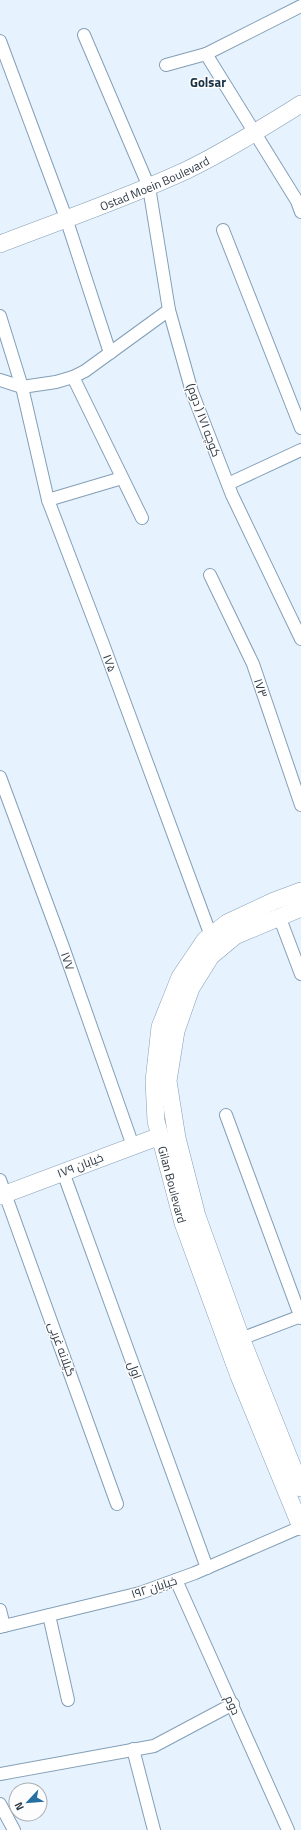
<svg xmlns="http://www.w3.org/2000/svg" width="301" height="1830" viewBox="0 0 301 1830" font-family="'Titillium Web',Cairo,sans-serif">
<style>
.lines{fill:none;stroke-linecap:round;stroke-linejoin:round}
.minor-casing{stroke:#839fb7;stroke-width:14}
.secondary-casing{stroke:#839fb7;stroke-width:18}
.minor{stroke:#fff;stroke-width:12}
.secondary{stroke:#fff;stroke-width:17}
.labels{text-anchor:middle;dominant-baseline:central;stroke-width:3;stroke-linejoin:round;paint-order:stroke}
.street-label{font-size:12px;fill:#2e3944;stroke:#fdfdfd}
.neighbourhood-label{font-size:13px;font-weight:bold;fill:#173043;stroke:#fdfdfd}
</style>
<rect width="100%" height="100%" fill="#e6f2fd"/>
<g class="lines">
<g class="minor-casing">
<g id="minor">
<polyline points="84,35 149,187 169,310 192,392 232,495 301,639"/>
<polyline points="0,41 66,218 110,353"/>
<polyline points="206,54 297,201 301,212"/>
<polyline points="166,65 206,54 301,6"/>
<polyline points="223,230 301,428"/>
<polyline points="0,316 22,387 48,500 103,644 211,936"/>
<polyline points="73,377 142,518"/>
<polyline points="0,380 22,387 56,382 73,377 85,371 169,310"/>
<polyline points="228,484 301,450"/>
<polyline points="48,500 122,478"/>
<polyline points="210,575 253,664 301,805"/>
<polyline points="0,777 63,947 133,1146"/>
<polyline points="279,916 301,974"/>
<polyline points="226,1115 301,1318"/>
<polyline points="63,1172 207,1568"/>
<polyline points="0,1180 117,1504"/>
<polyline points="235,1341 301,1316"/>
<polyline points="176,1580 288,1830"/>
<polyline points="0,1610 4,1626"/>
<polyline points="49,1615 68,1700"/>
<polyline points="0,1627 140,1593 195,1573 301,1527"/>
<polyline points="133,1749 154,1830"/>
<polyline points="0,1774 154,1746 233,1704"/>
<polyline points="0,1804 14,1830"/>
</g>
</g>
<g class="secondary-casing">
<g id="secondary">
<path id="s1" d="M0,244c62,-24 127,-46 187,-74 39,-19 77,-43 114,-66"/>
<path id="s2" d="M301,891l-27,10 -47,22 -22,17 -25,37 -20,50 -6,54 2,40 27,102 56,153 62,151"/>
<polyline points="301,908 235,936 211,956 191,988 176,1031 168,1081 177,1138 197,1216 241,1338 301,1488"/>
<polyline points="0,1196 160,1136"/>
</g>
</g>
<use href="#minor" class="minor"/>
<use href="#secondary" class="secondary"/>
</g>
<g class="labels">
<g class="street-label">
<text stroke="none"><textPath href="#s1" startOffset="166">Ostad Moein Boulevard</textPath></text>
<text transform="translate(204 420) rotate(70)">کوچه ۱۷۱ ( دوم)</text>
<text transform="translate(110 663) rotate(70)">۱۷۵</text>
<text transform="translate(261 688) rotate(72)">۱۷۳</text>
<text transform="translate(68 961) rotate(71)">۱۷۷</text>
<text transform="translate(80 1165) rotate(-21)">خیابان ۱۷۹</text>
<text stroke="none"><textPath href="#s2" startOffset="367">Gilan Boulevard</textPath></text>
<text transform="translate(62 1349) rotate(70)">گیلانه غربی</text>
<text transform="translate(135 1370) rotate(70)">اول</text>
<text transform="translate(154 1587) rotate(-18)">خیابان ۱۹۲</text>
<text transform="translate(233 1705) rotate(66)">دوم</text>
</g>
<g class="neighbourhood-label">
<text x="208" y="82">Golsar</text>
</g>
</g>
<g transform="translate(28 1802) rotate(244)"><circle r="19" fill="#fdfdfd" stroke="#aaafb3"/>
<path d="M0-3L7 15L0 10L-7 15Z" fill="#276ea2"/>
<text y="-6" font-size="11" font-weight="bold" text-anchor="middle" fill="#2e3944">N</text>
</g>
</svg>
